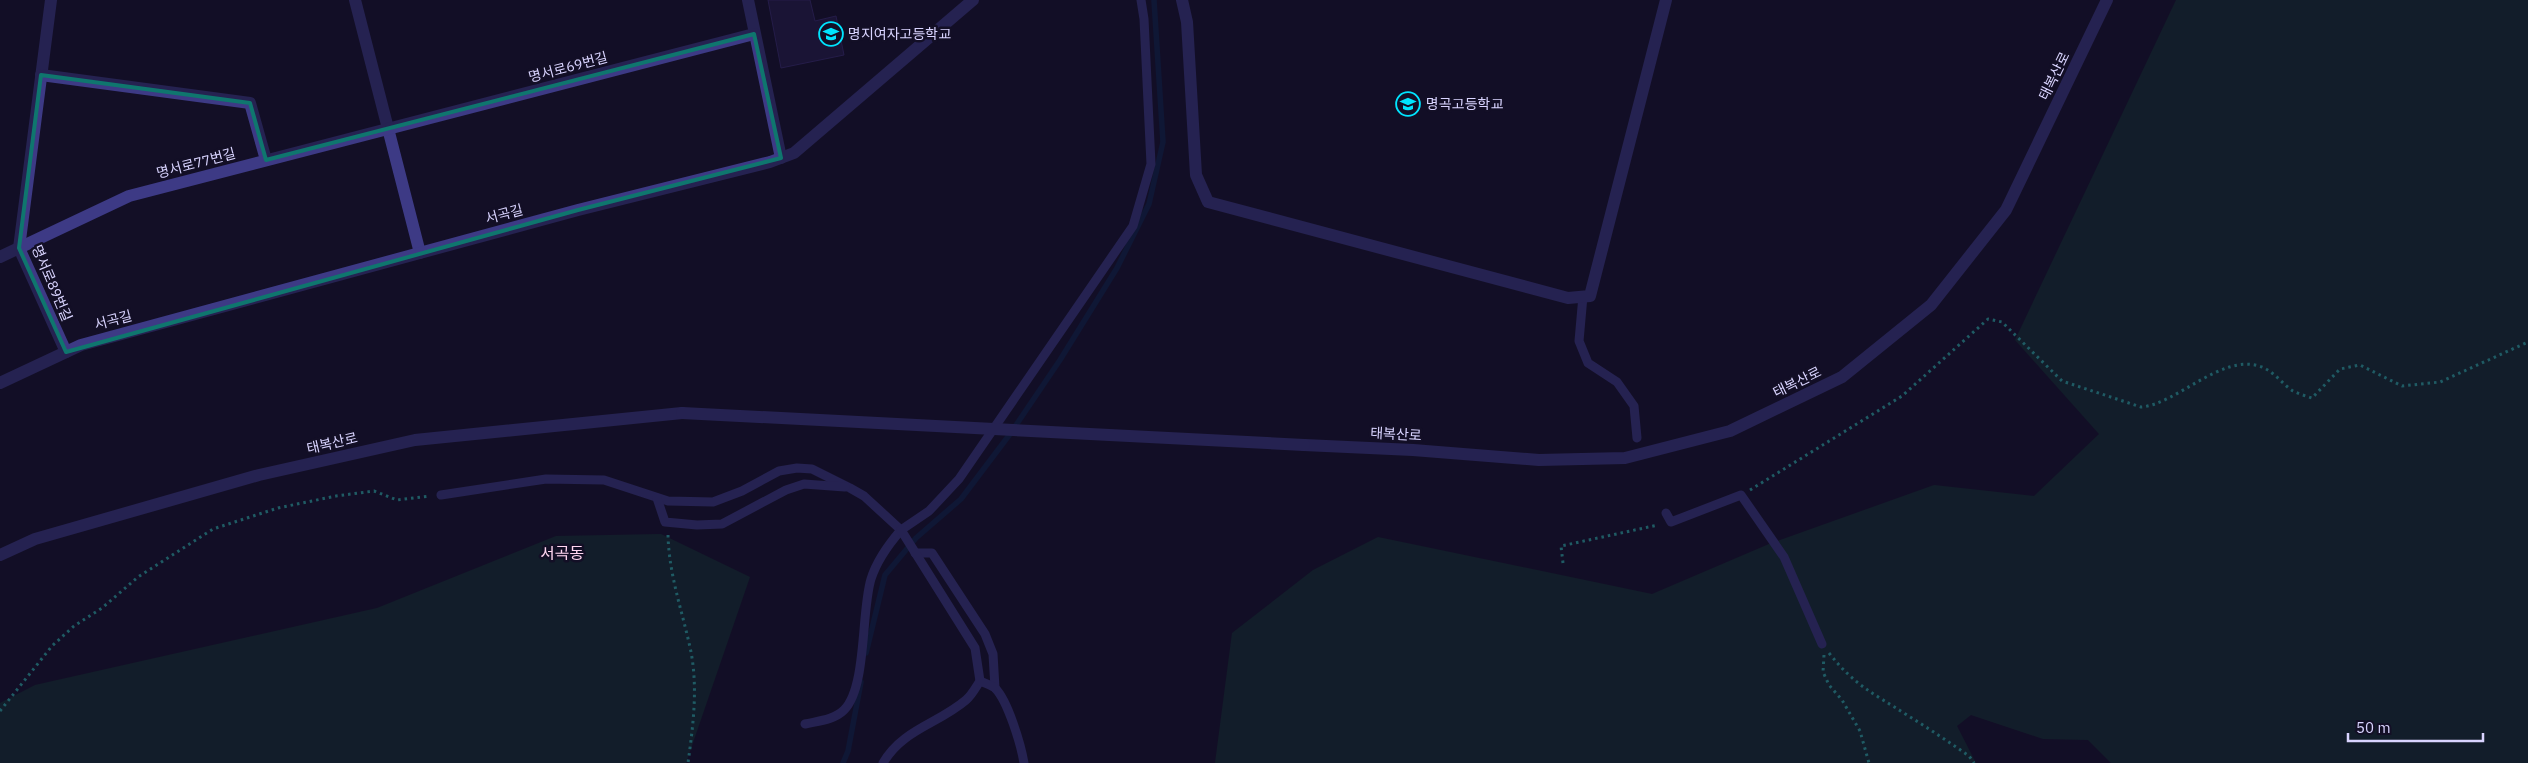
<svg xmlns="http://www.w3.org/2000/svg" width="2528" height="763" viewBox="0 0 2528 763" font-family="'IBM Plex Sans','Noto Sans KR',sans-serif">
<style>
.green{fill:#12302f}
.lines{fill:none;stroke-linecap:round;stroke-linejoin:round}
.stream{stroke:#0c2248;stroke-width:5.5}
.building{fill:#241b47;stroke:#3b2d73}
.path{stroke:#2fb8b0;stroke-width:3;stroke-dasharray:2.5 4;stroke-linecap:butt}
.service{stroke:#3d3a85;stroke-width:9}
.minor{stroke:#3d3a85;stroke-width:12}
.tertiary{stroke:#3d3a85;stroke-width:12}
.tertiary-bridge{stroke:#3d3a85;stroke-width:12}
.marked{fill:none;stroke:#0f766e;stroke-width:4;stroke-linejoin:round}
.labels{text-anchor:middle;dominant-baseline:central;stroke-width:5;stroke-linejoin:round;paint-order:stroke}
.poi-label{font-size:14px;fill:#d9d4ff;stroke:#130f26;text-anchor:start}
.street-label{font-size:14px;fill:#d9d4ff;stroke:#130f26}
.quarter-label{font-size:16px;fill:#ffd6f0;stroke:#130f26}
</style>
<rect width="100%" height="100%" fill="#130f26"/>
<g class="green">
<polygon points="2176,0 2528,0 2528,763 2111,763 2088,740 2043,739 1971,715 1957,726 1976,763 1215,763 1232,633 1313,570 1378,537 1652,594 1769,544 1934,485 2034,496 2099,434 2015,340"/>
<polygon points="661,534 750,577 686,763 0,763 0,703 35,685 377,608 556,536"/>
</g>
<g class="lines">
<g class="stream">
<polyline points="866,653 885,575 916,538 961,499 1010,434 1060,360 1117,268 1149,204 1163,142 1154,0"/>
<polyline points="843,763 848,751 861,682"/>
</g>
</g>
<polygon class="building" points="768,0 810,0 815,21 836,16 844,55 781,68"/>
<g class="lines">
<g class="path">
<path d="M1750,490l152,-94 86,-77 14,3 60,59 79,26c34,-2 80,-53 118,-41 14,4 23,18 34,25 6,3 13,5 19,7l28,-29 20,-4 42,21 38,-4 88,-40"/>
<path d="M668,535c1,41 15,78 23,117 7,37 2,74 -3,111"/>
<polyline points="1563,563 1561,546 1658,525"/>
<path d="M1829,653c26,33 44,40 78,62 21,13 42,27 62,41l5,7"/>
<polyline points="1824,655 1823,672 1829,685 1842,700 1860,731 1869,763"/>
<polyline points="0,711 52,646 74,626 102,608 138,577 213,529 278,508 336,496 374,491 397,500 430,496"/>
</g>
<g class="service">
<polyline points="1583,296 1579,341 1588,363 1617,382 1634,406 1637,438"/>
<path d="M441,495l105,-16 58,1 64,21 45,1 29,-11 37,-20 18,-3 15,1 38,19 14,8 37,34c-13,15 -24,30 -30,49 -10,32 -4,108 -27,131 -10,10 -26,11 -39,14"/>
<polyline points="657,498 665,522 697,525 722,524 786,490 804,484 845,487"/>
<polyline points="1666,513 1671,522 1741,495 1784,557 1822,644"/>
<polyline points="915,553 932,553 985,634 993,654 995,688"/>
<path d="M883,763c20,-34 55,-39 83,-63 6,-5 10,-13 14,-19"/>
<path d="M1024,763c-3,-18 -16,-62 -29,-75 -4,-3 -11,-5 -15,-7l-5,-33 -74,-118 28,-19 30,-32 174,-253 18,-62 -7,-145 -3,-19"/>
</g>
<g class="minor">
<polyline points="51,0 19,248 66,352"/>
<polyline points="355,0 420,253"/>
<polyline points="748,0 781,158"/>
<polyline points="1182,0 1187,22 1196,175 1208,202 1568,298 1590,296 1666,0"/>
<polyline points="41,75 250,103 266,160"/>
<polyline points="0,257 129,196 754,34"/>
</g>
<g class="tertiary">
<polyline points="0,383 81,345 578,210 770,162 794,153 973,0"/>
<polyline points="1304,445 1413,450 1539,460 1625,458 1730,431 1842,377 1931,305 2006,210 2107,0"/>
<polyline points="0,555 35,539 259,475 415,440 682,413"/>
</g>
<polyline class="tertiary-bridge" points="682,413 1304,445"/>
</g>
<path d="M0 0H2528V763H0ZM754,34l27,124 -203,52 -512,142 -47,-104 22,-173 209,28 16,57z" fill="#130f26" fill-opacity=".55" fill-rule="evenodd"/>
<path class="marked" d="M754,34l27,124 -203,52 -512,142 -47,-104 22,-173 209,28 16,57z"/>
<defs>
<g id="school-ring" transform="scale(1.25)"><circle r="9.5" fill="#130f26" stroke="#00e5ff" stroke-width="1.5"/><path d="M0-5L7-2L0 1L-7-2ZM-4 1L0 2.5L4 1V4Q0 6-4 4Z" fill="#00e5ff"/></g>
</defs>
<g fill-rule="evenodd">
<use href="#school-ring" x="831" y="34"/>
<use href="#school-ring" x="1408" y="104"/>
</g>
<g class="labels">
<g class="poi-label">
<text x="848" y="34">명지여자고등학교</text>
<text x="1426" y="104">명곡고등학교</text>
</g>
<g class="street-label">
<text transform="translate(568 67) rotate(-15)">명서로69번길</text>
<text transform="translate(2054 76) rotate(-64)">태복산로</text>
<text transform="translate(196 163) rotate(-15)">명서로77번길</text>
<text transform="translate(504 214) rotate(-15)">서곡길</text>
<text transform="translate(52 283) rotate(67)">명서로89번길</text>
<text transform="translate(113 320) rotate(-15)">서곡길</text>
<text transform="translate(1797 382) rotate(-26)">태복산로</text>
<text transform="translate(1396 434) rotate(3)">태복산로</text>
<text transform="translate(332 443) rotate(-13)">태복산로</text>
</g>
<g class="quarter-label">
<text x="562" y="553">서곡동</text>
</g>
</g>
<path d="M2348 733v8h135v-8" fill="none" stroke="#d9d4ff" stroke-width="2.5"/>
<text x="2356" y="733" font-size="15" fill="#d9d4ff" stroke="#130f26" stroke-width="4" paint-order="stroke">50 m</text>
</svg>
